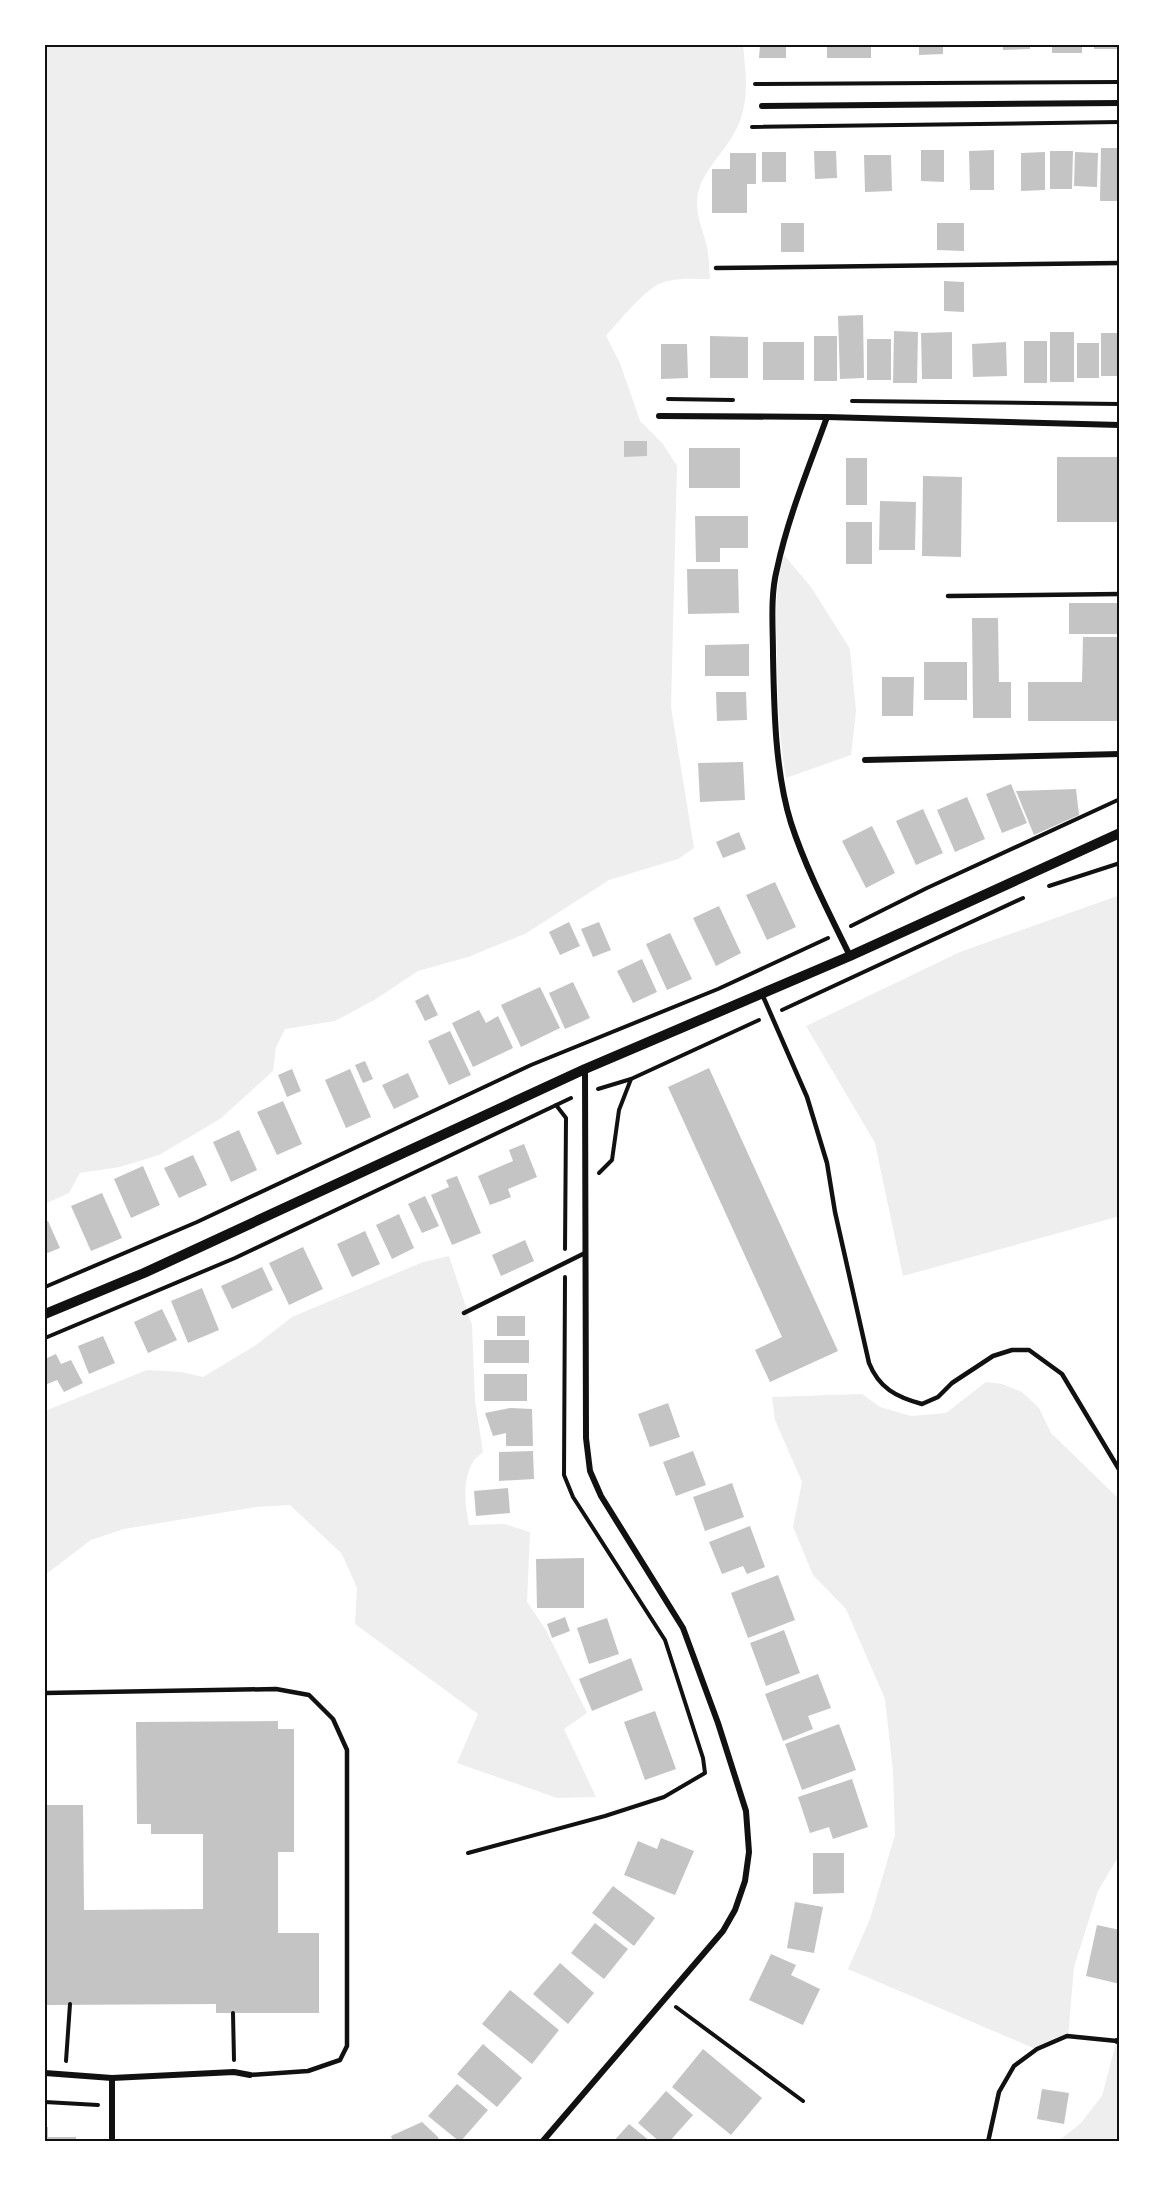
<svg xmlns="http://www.w3.org/2000/svg" width="1165" height="2187" viewBox="0 0 1165 2187" font-family="'PT Sans',sans-serif">
<style>
.green{fill:#eee}
.building{fill:#c4c4c4}
.lines{fill:none;stroke-linecap:round;stroke-linejoin:round}
.path{stroke:#111;stroke-width:4}
.service{stroke:#111;stroke-width:4.5}
.minor{stroke:#111;stroke-width:6}
.tertiary{stroke:#111;stroke-width:10}
.neatline{fill:none;stroke:#111;stroke-width:2}
</style>
<rect width="100%" height="100%" fill="#fff"/>
<g class="green">
<path d="M45,45h698c4,39 8,67 -17,101 -10,14 -24,29 -28,47 -4,20 5,36 9,54 2,10 2,21 3,32 -17,0 -35,-2 -51,5 -13,5 -43,40 -53,52l14,27 20,58 23,23 14,22 -6,241 23,141 -16,11 -69,21 -84,54 -57,23 -50,14 -42,28 -41,22 -50,8 -9,18 -3,24 -53,48 -61,36 -39,12 -40,6 -11,20 -24,11z"/>
<path d="M784,555l27,32 39,62 6,62 -5,44 -65,23c-7,-41 -8,-80 -9,-121 -1,-35 -3,-68 7,-102z"/>
<polygon points="1120,895 1120,1216 903,1276 875,1143 806,1026 960,952"/>
<path d="M449,1256l23,69 3,75 8,52c-3,3 -8,6 -10,10 -11,18 -8,43 -4,63l35,-1 26,8 -3,70 19,28 41,83 -23,16 32,68 -39,1 -100,-35 21,-49 -123,-90 2,-36 -15,-34 -52,-49 -34,2 -132,22 -33,11 -46,35v-164l102,-41 35,2 21,5 53,-32 36,-28 131,-55z"/>
<polygon points="986,1382 1002,1384 1022,1392 1039,1408 1051,1433 1120,1500 1120,1854 1098,1891 1074,1967 1068,2038 1038,2050 848,1969 870,1919 895,1835 893,1771 885,1699 846,1609 813,1575 793,1527 802,1482 775,1420 772,1397 862,1394 880,1407 911,1416 946,1413"/>
<polygon points="1116,2043 1120,2044 1120,2142 1057,2142 1081,2123 1102,2096"/>
</g>
<g class="building">
<polygon points="760,45 786,45 786,58 759,58"/>
<rect x="827" y="45" width="44" height="13"/>
<polygon points="919,45 943,45 943,54 919,55"/>
<polygon points="1003,45 1030,45 1030,49 1003,50"/>
<rect x="1052" y="45" width="30" height="8"/>
<rect x="1094" y="45" width="26" height="4"/>
<polygon points="1101,148 1120,148 1120,201 1100,201"/>
<polygon points="921,150 944,150 944,182 921,181"/>
<polygon points="994,150 994,190 970,190 969,151"/>
<polygon points="814,151 836,151 837,178 815,179"/>
<polygon points="1050,151 1073,151 1072,189 1050,189"/>
<rect x="762" y="152" width="24" height="30"/>
<polygon points="1045,152 1045,190 1021,191 1021,153"/>
<polygon points="1075,152 1098,153 1097,187 1074,186"/>
<polygon points="730,153 756,153 756,184 747,184 747,213 712,213 712,169 730,169"/>
<polygon points="864,155 891,155 892,191 865,192"/>
<rect x="781" y="223" width="23" height="29"/>
<polygon points="937,223 964,223 964,251 937,250"/>
<polygon points="944,281 964,282 964,312 944,311"/>
<polygon points="863,315 864,378 840,379 838,316"/>
<polygon points="894,331 918,332 917,383 893,383"/>
<polygon points="952,332 952,379 922,379 921,333"/>
<rect x="1050" y="332" width="24" height="50"/>
<rect x="1101" y="333" width="19" height="43"/>
<polygon points="710,336 748,337 748,378 710,378"/>
<rect x="814" y="336" width="23" height="45"/>
<rect x="867" y="339" width="24" height="41"/>
<rect x="1024" y="341" width="23" height="42"/>
<rect x="763" y="342" width="41" height="38"/>
<polygon points="1006,342 1007,376 973,377 972,344"/>
<rect x="1077" y="343" width="22" height="35"/>
<polygon points="661,344 687,344 688,378 661,379"/>
<polygon points="624,441 647,441 647,456 624,457"/>
<rect x="689" y="448" width="51" height="40"/>
<rect x="1057" y="457" width="63" height="65"/>
<rect x="846" y="458" width="21" height="47"/>
<polygon points="923,476 962,477 961,557 922,556"/>
<polygon points="880,501 916,502 915,550 879,550"/>
<polygon points="695,516 748,516 748,548 720,548 720,562 696,562"/>
<rect x="846" y="522" width="26" height="42"/>
<polygon points="687,569 738,569 739,613 688,614"/>
<rect x="1069" y="603" width="51" height="31"/>
<polygon points="972,618 998,618 999,682 1011,682 1011,718 973,718"/>
<polygon points="1083,637 1120,637 1120,721 1028,721 1028,682 1082,682"/>
<polygon points="749,644 749,676 705,676 705,645"/>
<rect x="924" y="662" width="43" height="38"/>
<polygon points="882,677 914,677 913,716 882,716"/>
<polygon points="716,692 746,692 747,720 717,721"/>
<polygon points="743,762 745,800 700,802 698,763"/>
<polygon points="1011,784 1027,823 1002,833 986,794"/>
<polygon points="1076,789 1079,815 1034,835 1016,791"/>
<polygon points="967,797 985,839 955,852 937,810"/>
<polygon points="923,809 943,853 916,865 896,821"/>
<polygon points="872,826 895,873 866,888 842,841"/>
<polygon points="739,832 746,849 723,858 716,842"/>
<polygon points="775,882 796,927 767,940 746,895"/>
<polygon points="719,906 741,953 716,966 693,918"/>
<polygon points="569,922 580,946 560,955 549,932"/>
<polygon points="599,922 611,950 593,957 581,929"/>
<polygon points="670,933 692,979 667,990 646,944"/>
<polygon points="642,959 657,992 633,1003 617,971"/>
<polygon points="573,982 590,1018 565,1029 549,993"/>
<polygon points="540,987 560,1028 521,1047 501,1005"/>
<polygon points="428,994 438,1015 425,1021 415,1001"/>
<polygon points="479,1010 486,1023 498,1016 513,1048 473,1067 452,1023"/>
<polygon points="450,1031 471,1075 449,1085 428,1041"/>
<polygon points="365,1061 373,1079 363,1083 355,1065"/>
<polygon points="709,1068 838,1351 770,1382 755,1350 782,1337 668,1087"/>
<polygon points="292,1069 301,1091 287,1097 278,1075"/>
<polygon points="350,1069 371,1117 346,1128 325,1080"/>
<polygon points="408,1073 419,1097 394,1109 382,1085"/>
<polygon points="283,1101 302,1144 277,1155 257,1112"/>
<polygon points="239,1130 257,1170 231,1182 213,1142"/>
<polygon points="524,1144 537,1177 508,1189 511,1197 490,1205 478,1176 513,1161 509,1150"/>
<polygon points="193,1155 207,1185 179,1198 164,1168"/>
<polygon points="143,1166 160,1205 131,1218 114,1179"/>
<polygon points="457,1176 481,1233 452,1245 431,1195 449,1187 446,1180"/>
<polygon points="102,1193 122,1238 91,1251 71,1206"/>
<polygon points="425,1196 439,1226 422,1233 408,1204"/>
<polygon points="399,1214 414,1248 392,1259 376,1225"/>
<polygon points="48,1221 60,1248 45,1254 45,1222"/>
<polygon points="365,1231 380,1264 352,1277 337,1244"/>
<polygon points="525,1240 534,1261 501,1276 492,1255"/>
<polygon points="303,1247 323,1289 289,1305 269,1263"/>
<polygon points="262,1267 273,1290 232,1309 221,1286"/>
<polygon points="202,1288 219,1330 188,1343 171,1301"/>
<polygon points="162,1309 177,1340 148,1353 134,1322"/>
<rect x="497" y="1316" width="28" height="20"/>
<polygon points="103,1336 115,1363 89,1374 78,1346"/>
<rect x="484" y="1340" width="45" height="23"/>
<polygon points="56,1354 61,1364 71,1360 83,1383 64,1392 57,1380 45,1385 45,1359"/>
<rect x="484" y="1374" width="43" height="27"/>
<polygon points="668,1403 680,1437 650,1447 638,1414"/>
<polygon points="510,1408 532,1409 533,1446 506,1446 506,1433 493,1436 485,1413"/>
<polygon points="533,1451 534,1479 499,1481 499,1452"/>
<polygon points="693,1451 706,1485 676,1496 663,1462"/>
<polygon points="732,1483 744,1517 705,1531 693,1497"/>
<polygon points="508,1488 510,1513 476,1516 474,1491"/>
<polygon points="750,1526 765,1567 747,1574 743,1566 722,1574 709,1542"/>
<polygon points="584,1558 584,1608 537,1608 536,1559"/>
<polygon points="778,1575 795,1620 748,1638 731,1593"/>
<polygon points="565,1617 570,1631 552,1638 547,1624"/>
<polygon points="607,1618 619,1654 589,1664 577,1628"/>
<polygon points="784,1630 800,1673 766,1686 750,1643"/>
<polygon points="631,1658 643,1690 592,1711 579,1679"/>
<polygon points="818,1674 831,1708 808,1716 813,1729 783,1741 765,1694"/>
<polygon points="655,1711 676,1769 645,1780 624,1722"/>
<polygon points="278,1721 278,1729 294,1729 294,1852 278,1852 278,1933 319,1933 319,2013 216,2013 216,2004 45,2005 45,1805 83,1805 84,1910 203,1909 203,1834 151,1834 151,1824 137,1824 136,1722"/>
<polygon points="839,1724 856,1770 802,1790 785,1744"/>
<polygon points="852,1779 868,1827 833,1839 829,1827 810,1833 798,1797"/>
<polygon points="661,1838 694,1851 675,1895 624,1875 638,1841 657,1849"/>
<polygon points="813,1853 844,1853 844,1893 813,1894"/>
<polygon points="613,1886 655,1918 634,1946 592,1913"/>
<polygon points="795,1902 823,1907 814,1953 787,1948"/>
<polygon points="595,1923 628,1949 604,1979 571,1953"/>
<polygon points="1097,1925 1120,1930 1120,1984 1086,1976"/>
<polygon points="771,1954 796,1965 791,1975 820,1989 803,2025 749,2000"/>
<polygon points="560,1963 594,1993 568,2024 533,1994"/>
<polygon points="510,1990 559,2030 532,2064 482,2024"/>
<polygon points="483,2044 522,2078 497,2107 457,2074"/>
<polygon points="703,2049 762,2098 731,2135 672,2087"/>
<polygon points="457,2084 488,2110 460,2142 428,2116"/>
<polygon points="1042,2089 1069,2093 1064,2124 1037,2119"/>
<polygon points="666,2091 693,2115 669,2142 660,2142 638,2123"/>
<polygon points="422,2122 438,2137 440,2142 393,2142 391,2136"/>
<polygon points="629,2124 651,2142 613,2142"/>
<polygon points="45,2127 48,2127 48,2137 76,2137 76,2142 45,2142"/>
</g>
<g class="lines">
<g class="path">
<polyline points="755,84 1120,82"/>
<polyline points="752,127 1120,122"/>
<polyline points="668,399 733,400"/>
<polyline points="852,401 1120,404"/>
<polyline points="1049,886 1120,863"/>
<polyline points="851,926 927,888 1120,799"/>
<polyline points="782,1010 1023,898"/>
<polyline points="598,1089 631,1079 759,1020"/>
<polyline points="556,1105 566,1118 565,1249"/>
<polyline points="599,1173 612,1160 619,1110 631,1079"/>
<polyline points="45,1287 197,1222 531,1065 718,989 828,938"/>
<polyline points="45,1338 235,1258 571,1098"/>
<polyline points="468,1853 605,1816 664,1797 705,1773 703,1758 665,1640 573,1497 564,1475 565,1277"/>
<polyline points="676,2007 803,2101"/>
<polyline points="233,2013 234,2060"/>
<polyline points="66,2061 70,2004"/>
<polyline points="45,2102 98,2105"/>
</g>
<g class="service">
<polyline points="716,268 1120,263"/>
<polyline points="948,596 1120,594"/>
<path d="M762,994l45,103 20,66 8,49 34,151c10,25 27,34 53,41l16,-7 14,-14 41,-27 19,-6h17l33,24 58,97"/>
<polyline points="464,1313 585,1253"/>
<polyline points="45,1693 276,1689 309,1695 333,1719 347,1750 347,2046 340,2060 308,2071 250,2075"/>
<polyline points="988,2142 999,2092 1014,2066 1037,2049 1067,2036 1117,2041"/>
</g>
<g class="minor">
<polyline points="762,106 1120,103"/>
<polyline points="659,416 827,417 1120,425"/>
<path d="M827,417c-18,50 -39,100 -50,152 -7,27 -4,58 -4,86 1,53 2,117 18,168 15,46 38,90 59,133"/>
<polyline points="865,760 1120,754"/>
<polyline points="1117,2041 1120,2042"/>
<polyline points="45,2073 112,2078 234,2072 250,2075"/>
<polyline points="112,2142 112,2078"/>
<polyline points="542,2142 723,1931 735,1910 745,1881 749,1852 746,1811 718,1723 683,1628 601,1496 590,1471 586,1438 585,1069"/>
</g>
<polyline class="tertiary" points="45,1314 144,1273 585,1069 850,956 1120,833"/>
</g>
<rect width="1165" height="2187" fill="none" stroke="#ffffff" stroke-width="93"/>
<rect x="46" y="46" width="1072" height="2094" class="neatline"/>
</svg>
